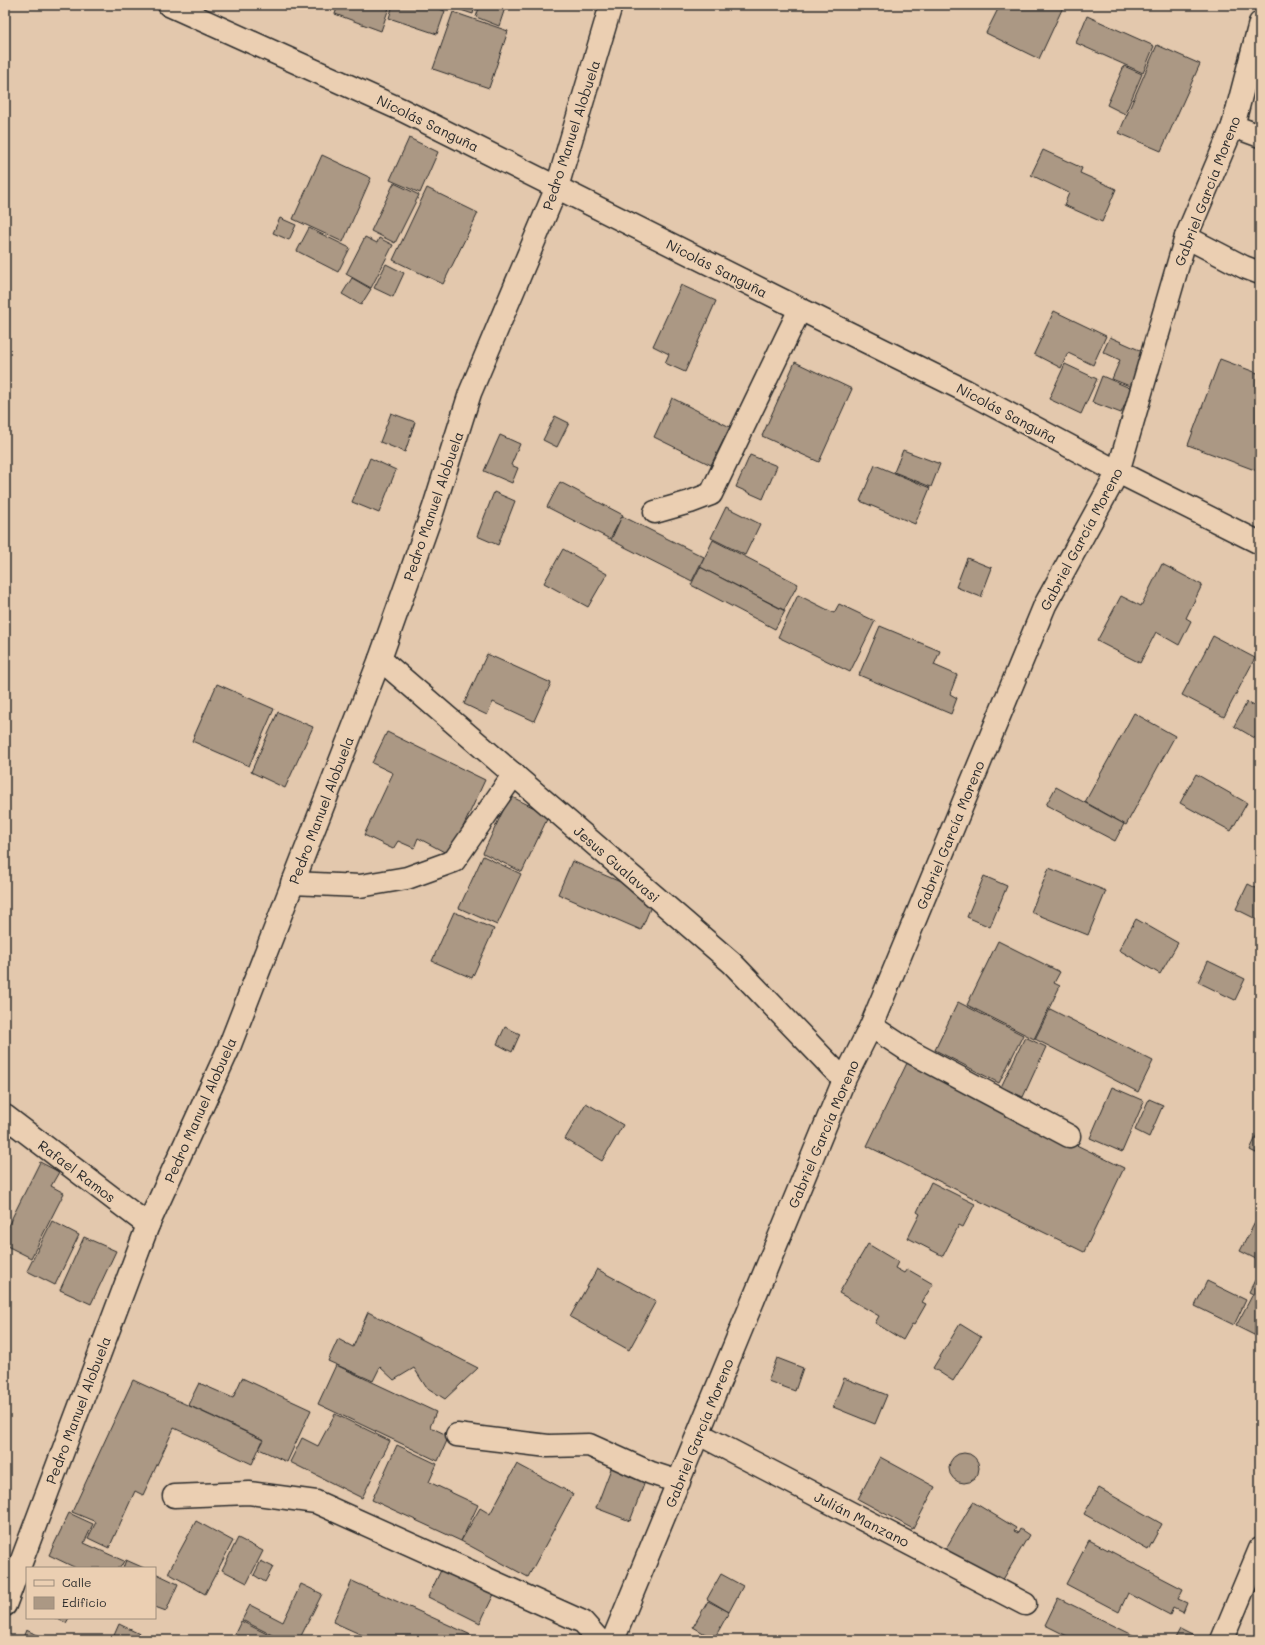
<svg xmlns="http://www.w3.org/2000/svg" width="1265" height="1645" viewBox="0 0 1265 1645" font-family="Mali,sans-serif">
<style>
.building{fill:#ab9884;stroke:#2b2b2b}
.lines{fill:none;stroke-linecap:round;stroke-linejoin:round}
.minor-casing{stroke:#2b2b2b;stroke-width:25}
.minor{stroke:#ebcfb2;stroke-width:22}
.labels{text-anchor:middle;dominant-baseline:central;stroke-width:3.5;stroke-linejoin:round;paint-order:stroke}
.street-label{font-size:14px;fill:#2b2b2b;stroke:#ebcfb2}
</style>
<rect width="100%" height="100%" fill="#e3c8ad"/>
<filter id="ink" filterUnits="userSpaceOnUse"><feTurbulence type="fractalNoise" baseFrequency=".025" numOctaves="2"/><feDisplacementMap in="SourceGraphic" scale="8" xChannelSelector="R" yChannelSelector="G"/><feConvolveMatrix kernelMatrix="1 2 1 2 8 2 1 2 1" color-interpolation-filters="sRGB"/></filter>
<g filter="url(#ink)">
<g class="building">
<polygon points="338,5 390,5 381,31 335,14"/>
<polygon points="393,5 435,5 434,7 445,11 437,34 389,18"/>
<polygon points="448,5 475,5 473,14 448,6"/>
<polygon points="480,5 506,5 499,26 476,17"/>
<polygon points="1000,5 1064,5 1039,59 986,33"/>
<polygon points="453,12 508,31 489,88 433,69"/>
<polygon points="1087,16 1154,46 1143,73 1076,43"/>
<polygon points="1157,45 1200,64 1161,151 1119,133"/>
<polygon points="1124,66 1142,74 1125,114 1107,105"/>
<polygon points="409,138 438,152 420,193 390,180"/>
<polygon points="1043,150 1082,168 1080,173 1116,189 1102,222 1064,205 1069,193 1031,175"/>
<polygon points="322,155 371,178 343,242 293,219"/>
<polygon points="394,183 419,195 395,243 371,231"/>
<polygon points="427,188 478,213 443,284 393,260"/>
<polygon points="280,218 296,225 289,240 273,233"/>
<polygon points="309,228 350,248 338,272 297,251"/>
<polygon points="365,237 377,243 379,238 393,245 371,288 346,274"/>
<polygon points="386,264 404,273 393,297 374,288"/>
<polygon points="352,278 371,289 361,305 342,294"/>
<polygon points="681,285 716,301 685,372 665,363 669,354 653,346"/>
<polygon points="1054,311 1106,336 1093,365 1068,353 1061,368 1034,354"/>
<polygon points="1110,337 1146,353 1132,387 1112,379 1120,360 1103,352"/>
<polygon points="1220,359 1260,374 1260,472 1188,445"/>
<polygon points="795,362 852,389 819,462 762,436"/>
<polygon points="1065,364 1097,379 1081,414 1049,399"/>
<polygon points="1102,376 1132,389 1121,413 1092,402"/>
<polygon points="672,398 730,427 711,465 654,437"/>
<polygon points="391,413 415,422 405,452 380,442"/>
<polygon points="555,416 569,423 557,447 543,440"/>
<polygon points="500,435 520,444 511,465 518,468 512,483 484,471"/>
<polygon points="903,450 940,464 931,487 894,472"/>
<polygon points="750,455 777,466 763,499 736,487"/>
<polygon points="370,458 396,470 379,513 352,502"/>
<polygon points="875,465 930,488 915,524 860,501"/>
<polygon points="560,482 623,515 610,539 547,507"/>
<polygon points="494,492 515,501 498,545 477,536"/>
<polygon points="726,507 760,524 745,555 711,538"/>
<polygon points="622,516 704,557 692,581 611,540"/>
<polygon points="713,540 798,584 784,610 700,567"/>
<polygon points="563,549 607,574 588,607 544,583"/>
<polygon points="967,558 992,568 981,597 956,587"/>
<polygon points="1162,564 1202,585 1186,618 1191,621 1179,645 1156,632 1140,663 1097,641 1121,596 1141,606"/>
<polygon points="700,567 785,611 775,629 691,585"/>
<polygon points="798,595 834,613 839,604 875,621 850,672 778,637"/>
<polygon points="880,626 940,651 934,665 957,675 950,694 957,698 951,714 859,675"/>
<polygon points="1213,636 1255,658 1224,717 1182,695"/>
<polygon points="487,654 551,683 534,721 493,702 487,715 464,704"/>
<polygon points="217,684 274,709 249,766 192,741"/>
<polygon points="1247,702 1260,709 1260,741 1234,726"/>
<polygon points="278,712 313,727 285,788 251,772"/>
<polygon points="1134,713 1175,736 1126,825 1085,802"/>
<polygon points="387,732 485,780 450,855 418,838 414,848 398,841 393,849 364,835 393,773 372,763"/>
<polygon points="1196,774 1247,803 1231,831 1180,803"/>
<polygon points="1056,787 1124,824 1115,841 1046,805"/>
<polygon points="510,796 549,815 522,872 483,853"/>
<polygon points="483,856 521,874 497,925 459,908"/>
<polygon points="572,861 655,897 641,930 558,894"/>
<polygon points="1049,868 1106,891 1088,935 1031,912"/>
<polygon points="984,876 1007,886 990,927 967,917"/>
<polygon points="1248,884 1260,890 1260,921 1236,909"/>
<polygon points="454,912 494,929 472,978 432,961"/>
<polygon points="1136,919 1178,943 1160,974 1119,950"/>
<polygon points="998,941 1060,972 1054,983 1060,986 1034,1039 967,1005"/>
<polygon points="1208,961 1245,979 1235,1000 1198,982"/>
<polygon points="958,1002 1023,1035 999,1083 935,1050"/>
<polygon points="1050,1009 1153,1061 1138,1092 1035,1039"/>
<polygon points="505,1027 520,1034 512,1052 497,1044"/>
<polygon points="1025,1037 1046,1047 1023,1097 1001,1087"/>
<polygon points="907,1063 1124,1168 1084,1252 867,1146"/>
<polygon points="1112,1087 1144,1101 1122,1152 1090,1138"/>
<polygon points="1149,1099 1163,1105 1149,1137 1135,1130"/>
<polygon points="586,1103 623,1125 602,1161 565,1139"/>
<polygon points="1259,1130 1260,1131 1260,1155 1250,1150"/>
<polygon points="40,1162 59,1172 51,1186 64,1193 31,1258 5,1245 5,1232"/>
<polygon points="931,1182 975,1204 963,1227 959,1225 943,1256 908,1238 920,1214 917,1212"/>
<polygon points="1260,1213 1260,1261 1240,1251"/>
<polygon points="52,1221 79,1235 55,1285 27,1271"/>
<polygon points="84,1237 116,1251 91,1304 60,1290"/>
<polygon points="868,1244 898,1262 895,1268 904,1273 907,1269 933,1284 922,1302 926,1304 914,1325 912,1324 903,1340 875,1323 879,1316 839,1293"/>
<polygon points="597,1269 656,1301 629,1350 570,1317"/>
<polygon points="1255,1280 1260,1283 1260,1338 1236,1326 1253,1294 1249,1292"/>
<polygon points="1207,1281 1246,1300 1234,1325 1195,1306"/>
<polygon points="368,1312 478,1368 445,1399 426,1387 414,1368 394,1380 380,1367 373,1381 328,1361 338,1339 353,1347"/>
<polygon points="960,1324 981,1337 953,1381 933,1368"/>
<polygon points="777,1358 803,1368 795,1391 768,1381"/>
<polygon points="336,1365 436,1412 430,1427 449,1436 438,1461 318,1404"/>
<polygon points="242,1378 311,1410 287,1462 259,1449 264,1440 188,1405 199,1383 233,1398"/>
<polygon points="844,1378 887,1395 875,1424 833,1407"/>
<polygon points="133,1380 263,1440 252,1464 174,1428 143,1495 135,1491 109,1548 88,1538 96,1522 72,1512"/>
<polygon points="335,1414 390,1441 362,1498 290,1462 302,1438 318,1446"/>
<polygon points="397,1445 437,1464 429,1482 478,1505 461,1541 372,1500"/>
<circle cx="964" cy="1468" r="15"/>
<polygon points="880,1457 935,1487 913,1529 858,1499"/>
<polygon points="517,1464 573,1494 528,1577 461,1541 480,1508 490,1514"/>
<polygon points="612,1466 646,1479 630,1521 596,1508"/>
<polygon points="1099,1488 1162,1524 1148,1550 1084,1514"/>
<polygon points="973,1502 1016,1528 1014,1531 1018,1533 1020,1529 1029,1535 1001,1583 945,1550"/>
<polygon points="69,1513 93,1524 84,1543 124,1561 120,1568 76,1568 49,1555"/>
<polygon points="196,1521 233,1541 205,1594 168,1573"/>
<polygon points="238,1538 263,1551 247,1583 222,1570"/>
<polygon points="1089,1540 1183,1589 1178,1599 1187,1603 1183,1613 1173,1608 1170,1615 1128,1593 1119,1612 1066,1584"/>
<polygon points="126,1560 144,1568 123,1568"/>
<polygon points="261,1561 273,1567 265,1582 254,1575"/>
<polygon points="444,1564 496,1590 480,1623 428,1597"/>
<polygon points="155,1573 178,1584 166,1611 155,1607"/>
<polygon points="721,1574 743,1586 729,1612 707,1599"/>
<polygon points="352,1581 482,1640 373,1640 333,1622"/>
<polygon points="301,1584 322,1594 299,1640 282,1640 242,1620 250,1605 283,1622"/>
<polygon points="1058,1598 1143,1640 1075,1640 1045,1625"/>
<polygon points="708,1601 729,1612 714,1639 693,1627"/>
<polygon points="55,1618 69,1618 66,1623"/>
<polygon points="241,1621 279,1640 232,1640"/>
<polygon points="119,1624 152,1640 112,1640"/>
<polygon points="1180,1629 1202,1640 1174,1640"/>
<polygon points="26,1630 49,1640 22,1640"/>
</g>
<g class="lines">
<g class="minor-casing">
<g id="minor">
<polyline points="169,5 402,110 800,309 966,391 1118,472 1260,543"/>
<polyline points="1233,126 1260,136"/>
<polyline points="1186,237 1244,267 1260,273"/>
<polyline points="655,512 690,502 711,494 800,309"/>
<polyline points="380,659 732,963 844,1080"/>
<polyline points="292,883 360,886 407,878 454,861 514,774"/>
<polyline points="871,1026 909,1051 1069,1136"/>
<polyline points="5,1116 148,1225"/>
<polyline points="699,1434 1025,1604"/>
<polyline points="457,1435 548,1446 589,1445 651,1473 679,1482"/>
<polyline points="174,1496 249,1493 316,1502 583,1622 599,1640"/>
<polyline points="5,1605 148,1225 228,1050 380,659 433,510 470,393 557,187 611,5"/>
<polyline points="613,1640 844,1080 871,1026 1045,605 1118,472 1186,237 1233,126 1260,23"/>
<polyline points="1222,1640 1260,1549"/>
</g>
</g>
<use href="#minor" class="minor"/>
</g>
</g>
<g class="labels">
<g class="street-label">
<text transform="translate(428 123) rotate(26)">Nicolás Sanguña</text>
<text transform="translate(571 135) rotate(-72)">Pedro Manuel Alobuela</text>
<text transform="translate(1207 191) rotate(-69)">Gabriel García Moreno</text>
<text transform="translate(717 268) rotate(27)">Nicolás Sanguña</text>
<text transform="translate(1007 413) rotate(28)">Nicolás Sanguña</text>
<text transform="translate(433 506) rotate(-71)">Pedro Manuel Alobuela</text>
<text transform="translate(1081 539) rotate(-62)">Gabriel García Moreno</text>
<text transform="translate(321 810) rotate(-69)">Pedro Manuel Alobuela</text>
<text transform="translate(950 835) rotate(-68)">Gabriel García Moreno</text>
<text transform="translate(617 864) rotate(41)">Jesus Gualavasi</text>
<text transform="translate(200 1110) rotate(-66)">Pedro Manuel Alobuela</text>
<text transform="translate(823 1134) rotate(-67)">Gabriel García Moreno</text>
<text transform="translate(77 1171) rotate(37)">Rafael Ramos</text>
<text transform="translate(78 1410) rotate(-69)">Pedro Manuel Alobuela</text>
<text transform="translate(699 1433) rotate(-68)">Gabriel García Moreno</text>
<text transform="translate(862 1519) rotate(27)">Julián Manzano</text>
</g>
</g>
<rect width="1265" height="1645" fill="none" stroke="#ebcfb2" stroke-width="20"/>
<rect x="10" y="10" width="1245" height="1625" fill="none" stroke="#2b2b2b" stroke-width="1.5" filter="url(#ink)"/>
<rect x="26" y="1567" width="130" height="52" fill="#ebcfb2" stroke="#9e8d7c"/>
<rect x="34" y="1580" width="20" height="6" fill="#ebcfb2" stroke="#9e8d7c"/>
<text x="62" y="1587" font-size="12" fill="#2b2b2b">Calle</text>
<rect x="34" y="1597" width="20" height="12" fill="#ab9884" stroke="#9e8d7c"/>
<text x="62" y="1607" font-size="12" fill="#2b2b2b">Edificio</text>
</svg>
